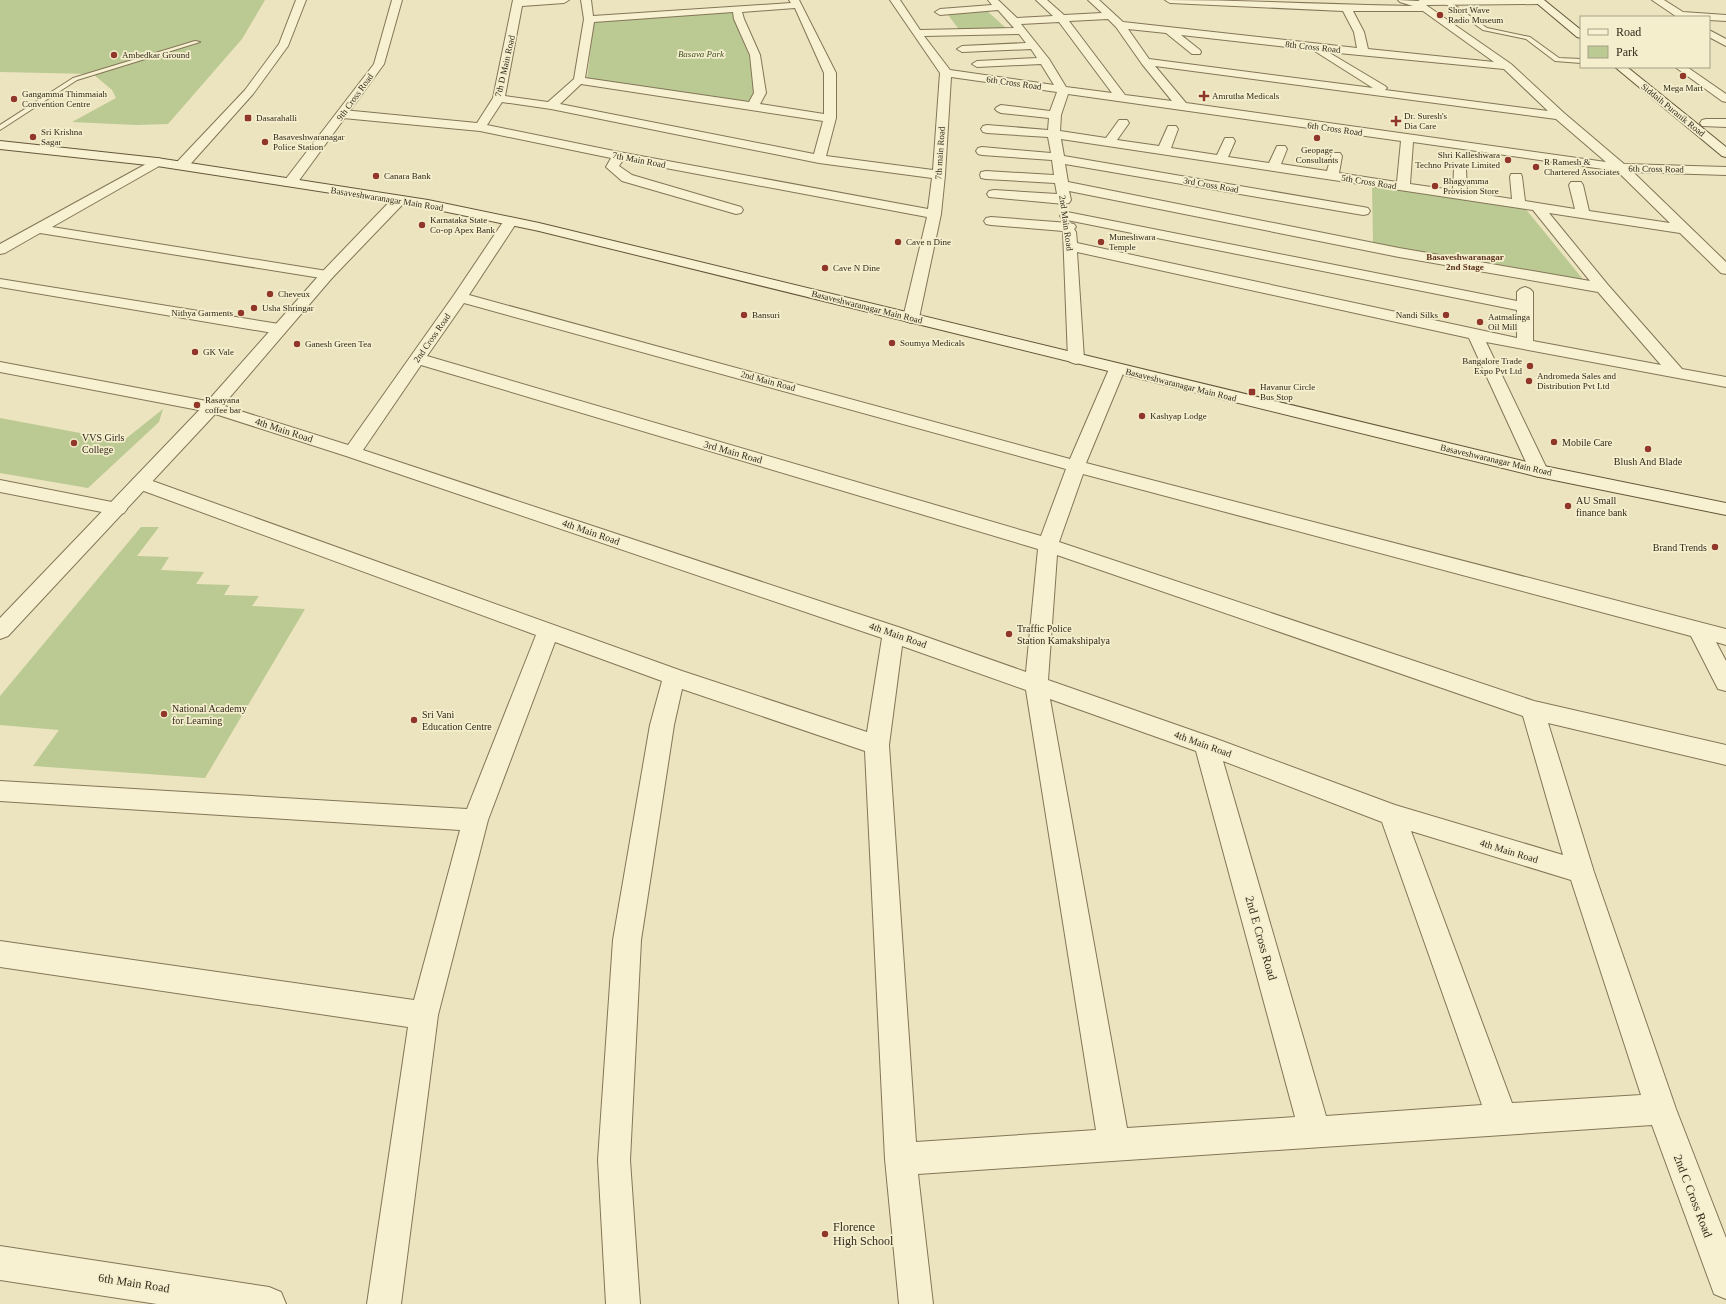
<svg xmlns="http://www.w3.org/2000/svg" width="1726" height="1304" viewBox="0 0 1726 1304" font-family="Georgia,serif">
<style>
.green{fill:#bbc993}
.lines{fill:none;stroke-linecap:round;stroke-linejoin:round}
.service-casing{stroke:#837558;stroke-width:2}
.minor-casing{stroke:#837558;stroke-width:2}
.tertiary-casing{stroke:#837558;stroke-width:2}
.secondary-casing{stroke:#65563b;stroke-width:2}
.service{fill:#f7f1d1;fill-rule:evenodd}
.minor{fill:#f7f1d1;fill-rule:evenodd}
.tertiary{fill:#f7f1d1;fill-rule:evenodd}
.secondary{fill:#f7f1d1;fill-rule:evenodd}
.poi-dot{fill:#90372a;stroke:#f4eecd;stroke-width:1.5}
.labels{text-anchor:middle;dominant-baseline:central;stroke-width:3.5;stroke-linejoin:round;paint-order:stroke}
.far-poi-label{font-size:9px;fill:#332a1c;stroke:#f4eecd;text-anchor:start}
.far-street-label{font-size:9px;fill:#332a1c;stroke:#f4eecd}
.far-park-label{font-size:9px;font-style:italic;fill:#3e4f23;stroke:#f4eecd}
.far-neighbourhood-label{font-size:9px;font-weight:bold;fill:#5e331d;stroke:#f4eecd}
.street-label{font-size:10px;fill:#332a1c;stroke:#f4eecd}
.poi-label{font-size:10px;fill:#332a1c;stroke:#f4eecd;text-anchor:start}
.near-street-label{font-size:12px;fill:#332a1c;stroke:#f4eecd}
.near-poi-label{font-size:12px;fill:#332a1c;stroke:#f4eecd;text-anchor:start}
</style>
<rect width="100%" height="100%" fill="#ece4be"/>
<g class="green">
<polygon points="0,0 265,0 242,39 168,124 136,125 72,122 116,98 112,90 93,74 0,72"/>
<polygon points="732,10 749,56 757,93 749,104 587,79 594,21"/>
<polygon points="986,10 1008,30 960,31 946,12"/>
<polygon points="1372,186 1524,207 1586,283 1373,244"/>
<polygon points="163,409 159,422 88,488 0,473 0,418 123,441"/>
<polygon points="141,527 159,527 137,556 169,557 161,570 204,572 196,584 230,585 224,595 259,596 252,606 305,609 205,778 33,766 59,730 0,725 0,696"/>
</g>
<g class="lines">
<g class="service-casing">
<g id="service">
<polygon points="1440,0 1447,0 1487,28 1530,37 1559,58 1581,59 1581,63 1555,61 1526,39 1483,30"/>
<polygon points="195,41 200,42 77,80 0,130 0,125 73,78"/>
</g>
</g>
<g class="minor-casing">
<g id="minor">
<polygon points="296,0 306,0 288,46 253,94 186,169 176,169 175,166 176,163 245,90 279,44"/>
<path d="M513,0h56l-5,3 -42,3 -17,90 43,6 26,-23 10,-60 -3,-19h10l2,16 198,-13 -2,-3h10l37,73v45l-10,38 107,14 7,-97 -50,-73h10l20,30 94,-2 -16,-18 -58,5 -5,-3 5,-3 52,-4 -4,-5h10l19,18 36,-2 -17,-16h11l17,15 38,-2 -14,-13h11l24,22 234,26 -3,-16 -11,-21 -173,-8 -5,-3c83,0 165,5 248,6l-13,-4 -2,-2 20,1 2,-1h123l-1,3 -3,1 -113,1 85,59 53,49 60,51 102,3v8l-93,-3 93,90v12l-5,-1 -41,-40 -131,-20 59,72 74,84 44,8v10l-240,-45 62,129 -2,4 -7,2 -7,-2 -2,-4 -61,-133 -392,-86 7,107 -2,3 -6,2 -6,-2 -2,-3 -5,-128 -72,-6 -5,-1 -2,-3 2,-3 5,-1 78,6 5,1 2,3 -2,2 2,3 1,11 440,95v-28l-455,-91 -2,-3 2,-3 5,-1 450,89v-9l3,-3 5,-2 5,2 3,3v49l128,24 -63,-73 -199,-35 -330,-66 2,9 -2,3 -5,1 -75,-7 -2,-3 2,-3 5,-1 63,4 -2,-11 -69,-4 -5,-1 -1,-3 1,-3 5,-1 68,4 -2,-15 -70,-5 -4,-1 -2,-3 2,-3 4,-1 69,6 -3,-16 -61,-4 -4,-1 -2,-3 2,-3 4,-1 61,5 1,-12 -48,-5 -4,-2 -2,-2 2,-2 4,-2 49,6 7,-19 -106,-15 -6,98 -4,39 -22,104 -2,3 -6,2 -6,-2 -2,-3 24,-101 -304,-57 -4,6 13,9 109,32 2,3 -2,3 -5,1 -114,-33 -16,-14 5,-9 -131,-27 -137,-13 -4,-1 -2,-3 2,-3 4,-1 134,13 16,-25zM795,8l29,65v41l-64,-10 6,-11 -6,-38 -16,-36 -2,-7zM1353,11h70l71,51 -126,-13 -4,-17zM733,12l1,7 16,36 4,38 -5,9 -164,-24 9,-56zM1108,19l8,8 26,37 30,37 -47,-6 -56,-74zM1059,22l53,71 -46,-6 -17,-28 -28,-35zM1128,29l38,4 26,21h8l1,-2 -1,-2 -19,-15 132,15 60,38 -224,-29zM1019,34l7,9 -64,3 -5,3 5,3 69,-3 6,9 -60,3 -5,3 5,3 64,-3 13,21 -104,-15 -26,-34zM1328,52l176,17 44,42 -163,-21 2,-2 -2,-2zM1155,66l401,53 50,43 -420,-59zM581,84l242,37 -9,33 -254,-50zM1068,94l333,47 -4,41 -58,-9 3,-17 -2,-3h-8l-5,18 -46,-7 6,-15 -2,-3h-8l-8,17 -41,-6 7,-16 -2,-3h-8l-8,17 -46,-7 7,-19 -2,-3h-8l-9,20 -42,-6 12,-17 -2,-3h-8l-13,18 -46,-7 1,-16zM502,102l49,7 268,54 113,15 -4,31 -309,-57 -132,-27zM1061,139l472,71 57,71 -191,-33 -331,-66 -3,-18 298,51 5,-1 2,-3 -2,-3 -5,-1 -299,-51zM1413,142l204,29 53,52 -81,-12 -6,-26 -2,-3h-10l-2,3 6,24 -50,-8 -3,-24 -1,-3h-10l-1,3 2,22 -45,-7 -1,-23 -1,-3h-10l-1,3 -1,21 -43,-6z"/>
<polygon points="1652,0 1664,0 1683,12 1726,15 1726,21 1709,20 1709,17 1677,17"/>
<polygon points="1709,30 1726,39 1726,46 1709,37"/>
<polygon points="1675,67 1687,67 1726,94 1726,102 1722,101"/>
<polygon points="1706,119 1726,119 1726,127 1702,126 1700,123 1702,120"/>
<polygon points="157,158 161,159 163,162 161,165 52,227 327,271 332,272 334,275 332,278 327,279 40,233 5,253 0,254 0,244"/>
<path d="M510,218l5,1 2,3 -48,73 601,164 39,-90 2,-4 6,-1 6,1 2,4 -39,94 640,166v16l-10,-3 10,19v30l-8,-2 -27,-53 -608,-162 -24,68 475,159 192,44v20l-178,-42 46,149 82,237 50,129v61l-12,-5 -62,-169 -734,49 15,130h-34l-14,-145 -20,-408 -183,-62 -8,36 -33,215 -11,220 10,144h-34l-8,-144 15,-220 37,-215 12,-44 -107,-39 -67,178 -50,195 -37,289h-34l41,-277 -408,-60v-26l414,59 46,-170 -460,-29v-20l467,28 69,-174 -403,-148 -2,-4 2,-4 7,-2 7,2 535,192 185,61 15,-94 -536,-182 -137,-44 -209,-40v-10l212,40 136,43 106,-150 51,-76zM464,303l602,166 -25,67 -614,-180zM421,365l617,184 -12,123 -125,-44 -538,-178zM1057,555l466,161 40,139 -168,-50 -181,-67 -166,-58zM902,646l124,44 70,440 -180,12 -27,-397zM1050,699l146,52 99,366 -168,11zM1223,761l159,61 100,283 -156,11zM1411,831l160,49 70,215 -129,8z"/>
<polygon points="0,279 279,324 285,326 287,329 285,332 279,334 0,287"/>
<polygon points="0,480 117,503 124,505 127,509 124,513 117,515 0,492"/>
<polygon points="0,1246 269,1287 281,1292 286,1304 157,1304 0,1280"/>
</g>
</g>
<g class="tertiary-casing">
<g id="tertiary">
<polygon points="392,0 402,0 384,64 295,186 285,186 283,183 285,180 374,64"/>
<polygon points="399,196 404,197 406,200 404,203 332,278 218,411 8,636 0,639 0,618 206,403 322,272 394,197"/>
</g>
</g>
<g class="secondary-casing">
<g id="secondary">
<polygon points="1533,0 1544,0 1581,30 1581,38 1577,37"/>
<polygon points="1615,67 1627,67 1726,147 1726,157 1722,156"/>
<polygon points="0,141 157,158 428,200 539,223 1539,465 1726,503 1726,515 1539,477 539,231 428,208 157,166 0,149"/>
</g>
</g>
<use href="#service" class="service"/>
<use href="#minor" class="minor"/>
<use href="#tertiary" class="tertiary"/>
<use href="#secondary" class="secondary"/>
</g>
<g class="poi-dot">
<circle cx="1440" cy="15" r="4"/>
<circle cx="114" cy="55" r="4"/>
<circle cx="1683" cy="76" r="4"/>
<path d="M1202 90h4v4h4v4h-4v4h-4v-4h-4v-4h4z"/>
<circle cx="14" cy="99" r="4"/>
<rect x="244" y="114" width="8" height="8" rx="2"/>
<path d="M1394 115h4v4h4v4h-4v4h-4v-4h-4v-4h4z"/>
<circle cx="33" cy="137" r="4"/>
<circle cx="1317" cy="138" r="4"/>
<circle cx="265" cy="142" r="4"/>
<circle cx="1508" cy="160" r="4"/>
<circle cx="1536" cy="167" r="4"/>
<circle cx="376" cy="176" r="4"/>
<circle cx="1435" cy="186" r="4"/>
<circle cx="422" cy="225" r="4"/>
<circle cx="898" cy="242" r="4"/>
<circle cx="1101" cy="242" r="4"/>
<circle cx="825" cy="268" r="4"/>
<circle cx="270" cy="294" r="4"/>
<circle cx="254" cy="308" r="4"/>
<circle cx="241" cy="313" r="4"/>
<circle cx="744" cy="315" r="4"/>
<circle cx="1446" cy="315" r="4"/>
<circle cx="1480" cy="322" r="4"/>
<circle cx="892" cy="343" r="4"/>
<circle cx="297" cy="344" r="4"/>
<circle cx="195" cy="352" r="4"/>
<circle cx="1530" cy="366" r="4"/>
<circle cx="1529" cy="381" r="4"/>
<rect x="1248" y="388" width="8" height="8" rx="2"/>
<circle cx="197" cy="405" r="4"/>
<circle cx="1142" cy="416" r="4"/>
<circle cx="1554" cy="442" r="4"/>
<circle cx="74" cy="443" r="4"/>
<circle cx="1648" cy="449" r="4"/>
<circle cx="1568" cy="506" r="4"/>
<circle cx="1715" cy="547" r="4"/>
<circle cx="1009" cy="634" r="4"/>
<circle cx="164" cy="714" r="4"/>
<circle cx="414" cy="720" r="4"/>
<circle cx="825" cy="1234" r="4"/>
</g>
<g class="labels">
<g class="far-poi-label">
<text x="1448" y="10">Short Wave<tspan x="1448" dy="10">Radio Museum</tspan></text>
<text x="122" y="55">Ambedkar Ground</text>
<text x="1683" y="88" text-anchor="middle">Mega Mart</text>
<text x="22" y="94">Gangamma Thimmaiah<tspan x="22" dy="10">Convention Centre</tspan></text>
<text x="1212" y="96">Amrutha Medicals</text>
<text x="1404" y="116">Dr. Suresh's<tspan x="1404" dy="10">Dia Care</tspan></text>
<text x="256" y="118">Dasarahalli</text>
<text x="41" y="132">Sri Krishna<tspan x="41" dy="10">Sagar</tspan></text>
<text x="273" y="137">Basaveshwaranagar<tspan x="273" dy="10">Police Station</tspan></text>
<text x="1317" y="150" text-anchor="middle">Geopage<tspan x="1317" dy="10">Consultants</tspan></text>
<text x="1500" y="155" text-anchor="end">Shri Kalleshwara<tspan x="1500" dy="10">Techno Private Limited</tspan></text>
<text x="1544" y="162">R Ramesh &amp;<tspan x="1544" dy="10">Chartered Associates</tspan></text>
<text x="384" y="176">Canara Bank</text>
<text x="1443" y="181">Bhagyamma<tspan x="1443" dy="10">Provision Store</tspan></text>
<text x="430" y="220">Karnataka State<tspan x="430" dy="10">Co-op Apex Bank</tspan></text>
<text x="1109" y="237">Muneshwara<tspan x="1109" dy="10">Temple</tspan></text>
<text x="906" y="242">Cave n Dine</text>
<text x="833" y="268">Cave N Dine</text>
<text x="278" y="294">Cheveux</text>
<text x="262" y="308">Usha Shringar</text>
<text x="233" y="313" text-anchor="end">Nithya Garments</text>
<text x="752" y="315">Bansuri</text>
<text x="1438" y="315" text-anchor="end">Nandi Silks</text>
<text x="1488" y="317">Aatmalinga<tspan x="1488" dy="10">Oil Mill</tspan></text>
<text x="900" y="343">Soumya Medicals</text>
<text x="305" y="344">Ganesh Green Tea</text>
<text x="203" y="352">GK Vale</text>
<text x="1522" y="361" text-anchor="end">Bangalore Trade<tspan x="1522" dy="10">Expo Pvt Ltd</tspan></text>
<text x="1537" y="376">Andromeda Sales and<tspan x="1537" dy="10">Distribution Pvt Ltd</tspan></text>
<text x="1260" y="387">Havanur Circle<tspan x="1260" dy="10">Bus Stop</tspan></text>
<text x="205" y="400">Rasayana<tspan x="205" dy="10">coffee bar</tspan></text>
<text x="1150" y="416">Kashyap Lodge</text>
</g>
<g class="far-street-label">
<text transform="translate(1313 47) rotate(6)">8th Cross Road</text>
<text transform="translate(505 66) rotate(-77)">7th D Main Road</text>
<text transform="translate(1014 83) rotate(8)">6th Cross Road</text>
<text transform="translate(355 97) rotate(-54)">9th Cross Road</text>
<text transform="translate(1673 110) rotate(39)">Siddaih Puranik Road</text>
<text transform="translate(1335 129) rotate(8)">6th Cross Road</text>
<text transform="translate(940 153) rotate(-86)">7th main Road</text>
<text transform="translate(639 160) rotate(11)">7th Main Road</text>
<text transform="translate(1656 169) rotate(1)">6th Cross Road</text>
<text transform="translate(1369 182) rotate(9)">5th Cross Road</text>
<text transform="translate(1211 185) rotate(10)">3rd Cross Road</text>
<text transform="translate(387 199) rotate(9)">Basaveshwaranagar Main Road</text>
<text transform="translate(1066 223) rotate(82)">2nd Main Road</text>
<text transform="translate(867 307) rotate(14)">Basaveshwaranagar Main Road</text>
<text transform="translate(432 338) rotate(-55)">2nd Cross Road</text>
<text transform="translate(768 381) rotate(15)">2nd Main Road</text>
<text transform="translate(1181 385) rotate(14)">Basaveshwaranagar Main Road</text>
<text transform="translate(1496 460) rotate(13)">Basaveshwaranagar Main Road</text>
</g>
<g class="far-park-label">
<text x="701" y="54">Basava Park</text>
</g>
<g class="far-neighbourhood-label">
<text x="1465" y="257">Basaveshwaranagar<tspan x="1465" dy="10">2nd Stage</tspan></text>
</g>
<g class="street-label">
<text transform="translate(284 430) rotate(18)">4th Main Road</text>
<text transform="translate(733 452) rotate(16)">3rd Main Road</text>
<text transform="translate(591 532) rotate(19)">4th Main Road</text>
<text transform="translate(898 635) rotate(19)">4th Main Road</text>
<text transform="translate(1203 744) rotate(20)">4th Main Road</text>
<text transform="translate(1509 851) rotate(17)">4th Main Road</text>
</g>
<g class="poi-label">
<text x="82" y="437">VVS Girls<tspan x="82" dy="12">College</tspan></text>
<text x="1562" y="442">Mobile Care</text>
<text x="1648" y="461" text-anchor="middle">Blush And Blade</text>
<text x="1576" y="500">AU Small<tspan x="1576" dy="12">finance bank</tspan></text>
<text x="1707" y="547" text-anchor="end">Brand Trends</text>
<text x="1017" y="628">Traffic Police<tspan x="1017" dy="12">Station Kamakshipalya</tspan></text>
<text x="172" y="708">National Academy<tspan x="172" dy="12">for Learning</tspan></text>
<text x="422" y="714">Sri Vani<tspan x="422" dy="12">Education Centre</tspan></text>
</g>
<g class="near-street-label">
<text transform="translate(1261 938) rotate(74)">2nd E Cross Road</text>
<text transform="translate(1693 1196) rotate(69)">2nd C Cross Road</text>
<text transform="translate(134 1283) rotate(9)">6th Main Road</text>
</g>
<g class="near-poi-label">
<text x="833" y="1227">Florence<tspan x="833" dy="14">High School</tspan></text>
</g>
</g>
<rect x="1580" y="16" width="130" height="52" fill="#f4eecd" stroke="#a7a086"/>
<rect x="1588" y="29" width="20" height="6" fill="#f7f1d1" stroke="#a7a086"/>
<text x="1616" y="36" font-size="12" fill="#332a1c">Road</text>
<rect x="1588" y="46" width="20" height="12" fill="#bbc993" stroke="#a7a086"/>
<text x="1616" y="56" font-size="12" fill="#332a1c">Park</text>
</svg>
